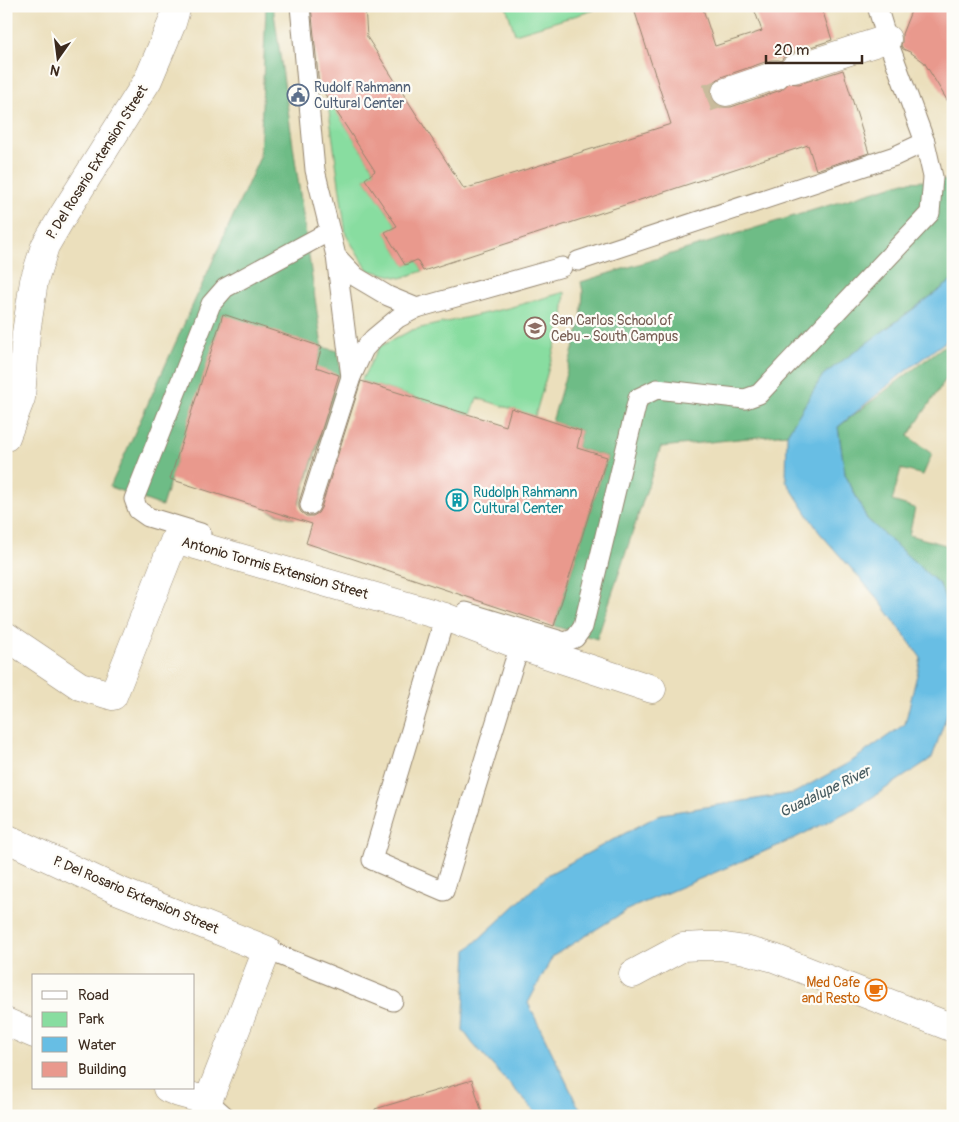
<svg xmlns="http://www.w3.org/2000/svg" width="959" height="1122" viewBox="0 0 959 1122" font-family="Pangolin,sans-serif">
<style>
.green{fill:#88dda0;stroke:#62845f}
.forest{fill:#6ebc86;stroke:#547352}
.water{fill:#67bee4;stroke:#517481}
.building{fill:#e9998d}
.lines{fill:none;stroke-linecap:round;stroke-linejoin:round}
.street-tunnel{stroke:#c8bb9c;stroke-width:28;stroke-dasharray:28 14;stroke-linecap:butt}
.lane-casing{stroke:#93846d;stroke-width:21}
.street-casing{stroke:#93846d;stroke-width:29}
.lane{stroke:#fff;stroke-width:19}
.street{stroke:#fff;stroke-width:28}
.labels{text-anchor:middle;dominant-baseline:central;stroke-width:4.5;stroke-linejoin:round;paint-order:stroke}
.service-label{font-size:14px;fill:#4e5e75;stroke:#fdfcf7;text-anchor:start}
.street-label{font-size:14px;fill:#3b2a1e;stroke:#fdfcf7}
.education-label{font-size:14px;fill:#785e54;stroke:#fdfcf7;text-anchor:start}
.culture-label{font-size:14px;fill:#0d838f;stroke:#fdfcf7;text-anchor:start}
.food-label{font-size:14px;fill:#c56008;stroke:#fdfcf7;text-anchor:end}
.water-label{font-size:15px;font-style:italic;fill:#4a5e63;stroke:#fdfcf7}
</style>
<rect width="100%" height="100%" fill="#fdfcf7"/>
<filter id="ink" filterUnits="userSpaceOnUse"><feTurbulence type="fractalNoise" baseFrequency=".02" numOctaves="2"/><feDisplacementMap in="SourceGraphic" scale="10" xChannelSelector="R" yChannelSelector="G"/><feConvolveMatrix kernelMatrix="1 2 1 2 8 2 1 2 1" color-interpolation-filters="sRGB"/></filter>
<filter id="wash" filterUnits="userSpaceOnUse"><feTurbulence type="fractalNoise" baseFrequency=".0096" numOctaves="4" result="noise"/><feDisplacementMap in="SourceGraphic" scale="20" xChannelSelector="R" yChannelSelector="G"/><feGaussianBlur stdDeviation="1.12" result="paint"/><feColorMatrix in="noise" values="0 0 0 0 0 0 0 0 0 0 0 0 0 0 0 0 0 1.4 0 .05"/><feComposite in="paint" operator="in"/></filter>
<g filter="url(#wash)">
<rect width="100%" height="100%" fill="#ebdfbc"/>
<g class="green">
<polygon points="506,6 593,6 594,10 515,34"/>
<polygon points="327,97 375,171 365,179 397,226 386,233 405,265 417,260 423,271 401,278 368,270 346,235"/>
<polygon points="565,292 563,318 535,416 477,398 471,415 361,381 379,347 412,330 508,308"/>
</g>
<g class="forest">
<polygon points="266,6 273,6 322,347 338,351 341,376 294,519 269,511 322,347 223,315 162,506 110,487 260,157"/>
<polygon points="953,180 953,280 823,375 787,434 661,447 597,639 554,626 607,457 577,448 581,431 552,422 581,322 583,292 581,282 904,182"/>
<polygon points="953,339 953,377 946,379 908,436 932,454 923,475 901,469 892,501 915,508 909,535 953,547 953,622 940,585 867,519 845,474 838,427"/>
</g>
<polygon class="water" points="953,280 953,336 903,373 838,427 845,474 867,519 940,585 953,622 953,697 932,758 859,806 789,841 629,909 553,956 528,1003 577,1104 586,1116 539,1116 473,1044 463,1030 467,950 549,874 661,814 794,793 852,761 905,724 921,658 878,599 819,532 786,481 787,434 823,375"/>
<g id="blocks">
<g class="building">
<polygon points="311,6 365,6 367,37 464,189 671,124 633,6 702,6 715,46 762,31 753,6 821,6 832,40 789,54 783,58 781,61 779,60 771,60 721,77 714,82 711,88 711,97 716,104 722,107 731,107 781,90 789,83 799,84 843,70 869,153 816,170 808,145 423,271 417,260 405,265 385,232 397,226 365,179 375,171 319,85"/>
<polygon points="913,6 941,6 953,13 953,110 924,62 910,52 903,49 901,45 902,42 902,34"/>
<polygon points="223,314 322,347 316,367 339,375 299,502 299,508 301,512 306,516 313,516 318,513 321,508 361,381 506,426 511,408 581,431 577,448 607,457 554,626 306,543 312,524 170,479"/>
<polygon points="472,1080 483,1116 375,1116 375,1109"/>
</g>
</g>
</g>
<g filter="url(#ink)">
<use href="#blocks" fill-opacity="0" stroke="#93846d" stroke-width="1"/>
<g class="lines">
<polyline class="street-tunnel" points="707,98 726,92"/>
<g class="lane-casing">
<g id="lane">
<polyline points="300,6 315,170 336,256 356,277 388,296 417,308"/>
<polyline points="336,256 351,377"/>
<polyline points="578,261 895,156 925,142"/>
<polyline points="310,505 351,377 364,349 374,338 398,318 417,308 562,267"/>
<polyline points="201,533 148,517 138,510 134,499 211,304 225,288 330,231"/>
<polyline points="466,612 565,642 575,638 583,627 638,398 657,389 745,399 759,394 930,213 933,177 925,142 887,39 877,6"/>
<polyline points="445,617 372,860 444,891 514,663 521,646"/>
<polyline points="267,950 393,1001"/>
<polyline points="208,1101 225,1116"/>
</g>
</g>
<g class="street-casing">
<g id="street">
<polyline points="794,69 887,39"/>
<polyline points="726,92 776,75"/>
<polyline points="6,437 21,398 26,333 34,281 45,246 62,217 148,80 172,23 177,6"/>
<polyline points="6,636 80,686 113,696 175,539 445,617 521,646 652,689"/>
<polyline points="6,838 117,890 267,950 208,1101 179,1093 167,1088"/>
<polyline points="633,974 683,947 704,946 719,946 745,950 774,958 953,1028"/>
<polyline points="6,1022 34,1034"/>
</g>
</g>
<use href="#lane" class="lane"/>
<use href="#street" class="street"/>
</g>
</g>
<defs>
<g id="civic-ring" transform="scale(1.125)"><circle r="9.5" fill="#fdfcf7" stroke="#5c6f8a" stroke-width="1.5"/><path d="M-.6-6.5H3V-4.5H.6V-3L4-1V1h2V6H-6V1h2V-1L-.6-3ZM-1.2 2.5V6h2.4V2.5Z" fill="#5c6f8a"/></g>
<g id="university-ring" transform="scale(1.125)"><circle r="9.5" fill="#fdfcf7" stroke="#8d6e63" stroke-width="1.5"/><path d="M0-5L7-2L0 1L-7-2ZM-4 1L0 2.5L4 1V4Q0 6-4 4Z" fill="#8d6e63"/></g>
<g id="building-ring" transform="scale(1.125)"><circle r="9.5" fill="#fdfcf7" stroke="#0f9aa8" stroke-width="1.5"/><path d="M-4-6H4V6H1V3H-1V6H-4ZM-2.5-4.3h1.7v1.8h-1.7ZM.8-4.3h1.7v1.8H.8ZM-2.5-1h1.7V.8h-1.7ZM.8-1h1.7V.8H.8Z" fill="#0f9aa8"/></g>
<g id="cafe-ring" transform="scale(1.125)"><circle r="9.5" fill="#fdfcf7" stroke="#e8710a" stroke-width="1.5"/><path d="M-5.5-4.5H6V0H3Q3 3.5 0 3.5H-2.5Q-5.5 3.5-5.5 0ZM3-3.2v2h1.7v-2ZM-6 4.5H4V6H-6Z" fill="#e8710a"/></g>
</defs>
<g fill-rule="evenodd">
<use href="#civic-ring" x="298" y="95"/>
<use href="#university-ring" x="535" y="328"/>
<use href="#building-ring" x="457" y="500"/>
<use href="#cafe-ring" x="876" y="990"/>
</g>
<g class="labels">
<g class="service-label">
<text x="314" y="87">Rudolf Rahmann<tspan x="314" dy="16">Cultural Center</tspan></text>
</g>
<g class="street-label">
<text transform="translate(97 162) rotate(-58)">P. Del Rosario Extension Street</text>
<text transform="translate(275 568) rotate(16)">Antonio Tormis Extension Street</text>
<text transform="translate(136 895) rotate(23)">P. Del Rosario Extension Street</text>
</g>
<g class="education-label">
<text x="551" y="320">San Carlos School of<tspan x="551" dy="16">Cebu - South Campus</tspan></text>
</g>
<g class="culture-label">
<text x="473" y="492">Rudolph Rahmann<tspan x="473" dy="16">Cultural Center</tspan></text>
</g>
<g class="food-label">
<text x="860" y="982">Med Cafe<tspan x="860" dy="16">and Resto</tspan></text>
</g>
<g class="water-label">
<text transform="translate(825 792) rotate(-26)">Guadalupe River</text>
</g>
</g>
<rect width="959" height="1122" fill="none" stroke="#fdfcf7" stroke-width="25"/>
<rect x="32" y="974" width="162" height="115" fill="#fdfcf7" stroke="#afa8a0"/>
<rect x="42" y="991" width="25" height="8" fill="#ffffff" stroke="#afa8a0"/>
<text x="78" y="1000" font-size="15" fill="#3b2a1e">Road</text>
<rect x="42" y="1012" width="25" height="15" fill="#88dda0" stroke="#afa8a0"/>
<text x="78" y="1024" font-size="15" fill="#3b2a1e">Park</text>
<rect x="42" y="1037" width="25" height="15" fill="#67bee4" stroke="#afa8a0"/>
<text x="78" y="1050" font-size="15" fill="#3b2a1e">Water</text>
<rect x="42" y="1062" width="25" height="15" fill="#e9998d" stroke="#afa8a0"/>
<text x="78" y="1074" font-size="15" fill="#3b2a1e">Building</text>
<g transform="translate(58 58) rotate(194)" stroke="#fdfcf7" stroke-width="4" paint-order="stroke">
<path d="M0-4L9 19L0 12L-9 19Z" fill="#3b2a1e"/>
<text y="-8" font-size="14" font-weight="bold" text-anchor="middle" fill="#3b2a1e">N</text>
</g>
<path d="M766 55v8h96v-8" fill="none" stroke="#3b2a1e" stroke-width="2.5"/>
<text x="774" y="55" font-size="15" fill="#3b2a1e" stroke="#fdfcf7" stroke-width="4" paint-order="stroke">20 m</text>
</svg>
